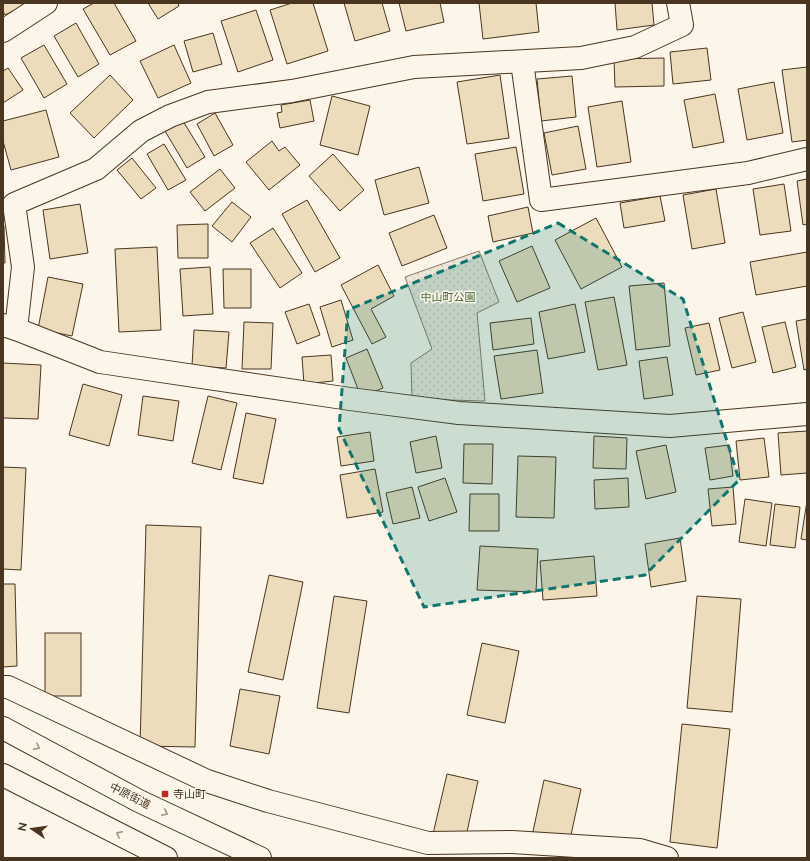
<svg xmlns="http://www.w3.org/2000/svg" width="810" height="861" viewBox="0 0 810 861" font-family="Raleway,'Noto Sans JP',sans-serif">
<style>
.park{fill:url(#park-dots);stroke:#887966}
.building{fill:#ecdcbc;stroke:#4a3520}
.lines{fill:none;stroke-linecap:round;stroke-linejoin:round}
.minor-casing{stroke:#4a3520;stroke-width:24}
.primary-casing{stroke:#4a3520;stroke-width:24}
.minor{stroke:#fbf6e9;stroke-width:22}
.primary{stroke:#fbf6e9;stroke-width:22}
.oneway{stroke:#a29684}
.marked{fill:#0f766e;fill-opacity:0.2;stroke:#0f766e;stroke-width:3;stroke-dasharray:8 5;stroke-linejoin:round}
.poi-dot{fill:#c62828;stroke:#fbf6e9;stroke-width:1.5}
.labels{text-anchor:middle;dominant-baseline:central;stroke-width:3;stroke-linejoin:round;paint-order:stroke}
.park-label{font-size:11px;fill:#436837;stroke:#fbf6e9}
.poi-label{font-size:11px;fill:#4a3520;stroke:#fbf6e9;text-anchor:start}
.street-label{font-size:11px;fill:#4a3520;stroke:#fbf6e9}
</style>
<defs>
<pattern id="park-dots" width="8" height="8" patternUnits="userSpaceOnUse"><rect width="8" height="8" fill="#ede6d9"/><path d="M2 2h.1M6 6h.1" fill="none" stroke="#cdc6ba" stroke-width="1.8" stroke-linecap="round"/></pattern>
</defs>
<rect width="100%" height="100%" fill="#fbf6e9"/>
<polygon class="park" points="479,251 499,302 477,313 485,401 412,399 411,363 432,349 405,277"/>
<g class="building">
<polygon points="3,3 29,3 5,15 3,11"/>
<polygon points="94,3 114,3 136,41 110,55 83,9"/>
<polygon points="148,3 178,3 179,6 158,19"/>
<polygon points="292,3 313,3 328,51 287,64 270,10"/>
<polygon points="344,3 382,3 390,31 355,41"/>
<polygon points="399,3 440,3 444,22 406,31"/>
<polygon points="479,3 536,3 539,32 483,39"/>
<polygon points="615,3 652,3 654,25 617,30"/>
<polygon points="256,10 273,60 238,72 221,21"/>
<polygon points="76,23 99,64 78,77 54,36"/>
<polygon points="213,33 222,64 193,72 184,41"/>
<polygon points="44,45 67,84 44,98 21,58"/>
<polygon points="174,45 191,83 158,98 140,61"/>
<polygon points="707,48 711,80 673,84 670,52"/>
<polygon points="664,58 664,86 615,87 614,59"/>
<polygon points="807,67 807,140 792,142 782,70"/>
<polygon points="8,68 23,90 3,103 3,71"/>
<polygon points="110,75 133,100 94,138 70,113"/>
<polygon points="500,75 509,138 467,144 457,82"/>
<polygon points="572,76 576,117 541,121 537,79"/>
<polygon points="774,82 783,133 747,140 738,89"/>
<polygon points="715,94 724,142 693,148 684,100"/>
<polygon points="332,96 370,106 358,155 320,145"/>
<polygon points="310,100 314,121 280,128 277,113 282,112 281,105"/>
<polygon points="622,101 631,162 597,167 588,107"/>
<polygon points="46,110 59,157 11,170 3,141 3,121"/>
<polygon points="215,113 233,145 214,156 197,124"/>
<polygon points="183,121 205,157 187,168 165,131"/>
<polygon points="578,126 586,169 552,175 544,133"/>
<polygon points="272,141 279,151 285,147 300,165 269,190 246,162"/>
<polygon points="164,144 186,180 168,190 147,154"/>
<polygon points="516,147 524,194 483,201 475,154"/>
<polygon points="333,154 364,190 340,211 309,176"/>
<polygon points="132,158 156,188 141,199 117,170"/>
<polygon points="419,167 429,203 384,215 375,180"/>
<polygon points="220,169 235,188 205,211 190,192"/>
<polygon points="807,179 807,224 803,225 797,181"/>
<polygon points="784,184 791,231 760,235 753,189"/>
<polygon points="716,189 725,243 692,249 683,195"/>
<polygon points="660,196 665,221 624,228 620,203"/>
<polygon points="307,200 340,258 315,272 282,214"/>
<polygon points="232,202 251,217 232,242 212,226"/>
<polygon points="80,204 88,253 50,259 43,210"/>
<polygon points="528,207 533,233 493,242 488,216"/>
<polygon points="434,215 447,248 402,266 389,233"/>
<polygon points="596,218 622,267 581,289 555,240"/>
<polygon points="208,224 208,258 178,258 177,225"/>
<polygon points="3,226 4,226 5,263 3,263"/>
<polygon points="273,228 302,273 280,288 250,243"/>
<polygon points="532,246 550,288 517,302 499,261"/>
<polygon points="157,247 161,330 119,332 115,249"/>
<polygon points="807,252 807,286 756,295 750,262"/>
<polygon points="378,265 394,296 371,309 386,337 372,344 341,285"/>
<polygon points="210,267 213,314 183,316 180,269"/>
<polygon points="223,269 251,269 251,308 224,308"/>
<polygon points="48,277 83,284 72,336 38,329"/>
<polygon points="664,283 670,346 636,350 629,286"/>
<polygon points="614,297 627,365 598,370 585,302"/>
<polygon points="341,300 353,340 332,347 320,307"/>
<polygon points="309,304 320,335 297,344 285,312"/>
<polygon points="575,304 585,352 548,359 539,312"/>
<polygon points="743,312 756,362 732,368 719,318"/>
<polygon points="531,318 534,344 493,350 490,323"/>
<polygon points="807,319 807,369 804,370 796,321"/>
<polygon points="244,322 273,323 271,369 242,369"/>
<polygon points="785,322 796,367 773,373 762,327"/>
<polygon points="709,323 720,370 696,375 685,328"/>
<polygon points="194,330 229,332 226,368 192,366"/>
<polygon points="367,349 383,388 361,397 346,358"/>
<polygon points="537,350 543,393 501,399 494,356"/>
<polygon points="331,355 333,381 304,384 302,357"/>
<polygon points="667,357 673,395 644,399 639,361"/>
<polygon points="3,363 41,365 38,419 3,418"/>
<polygon points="83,384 122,395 109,446 69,435"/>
<polygon points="143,396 179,401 173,441 138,435"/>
<polygon points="208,396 237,403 221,470 192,463"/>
<polygon points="246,413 276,419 263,484 233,478"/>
<polygon points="807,431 807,473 781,475 778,433"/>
<polygon points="370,432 374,461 341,466 337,437"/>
<polygon points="436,436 442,468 416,473 410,442"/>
<polygon points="594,436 627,438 626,469 593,468"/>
<polygon points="764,438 769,477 740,480 736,441"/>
<polygon points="464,444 493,444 492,484 463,483"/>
<polygon points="666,445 676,492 646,499 636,451"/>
<polygon points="729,445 733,476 710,480 705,448"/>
<polygon points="518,456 556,457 554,518 516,517"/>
<polygon points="3,467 26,468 21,570 3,569"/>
<polygon points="375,469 383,512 347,518 340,475"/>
<polygon points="445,478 457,512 429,521 418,487"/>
<polygon points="628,478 629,507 595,509 594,480"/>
<polygon points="412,487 420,518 393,524 386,493"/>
<polygon points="733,487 736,524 712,526 708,489"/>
<polygon points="470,494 499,494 499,531 469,531"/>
<polygon points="745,499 772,503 766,546 739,542"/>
<polygon points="807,501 807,540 801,539"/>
<polygon points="775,504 800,507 795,548 770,545"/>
<polygon points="146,525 201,527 195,747 140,746"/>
<polygon points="680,538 686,581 651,587 645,544"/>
<polygon points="480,546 538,549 536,592 477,590"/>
<polygon points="594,556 597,596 543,600 540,561"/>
<polygon points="269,575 303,582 283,680 248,672"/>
<polygon points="3,584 15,584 17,666 3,667"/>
<polygon points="334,596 367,601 349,713 317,708"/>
<polygon points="697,596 741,599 732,712 687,708"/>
<rect x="45" y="633" width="36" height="63"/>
<polygon points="482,643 519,651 505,723 467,715"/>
<polygon points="240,689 280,696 269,754 230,746"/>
<polygon points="682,724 730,729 717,848 670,842"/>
<polygon points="447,774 478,781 465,841 433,834"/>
<polygon points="544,780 581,789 569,844 532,836"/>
</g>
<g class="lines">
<g class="minor-casing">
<g id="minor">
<polyline points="3,31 46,3"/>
<polyline points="522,62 541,200 748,173 807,159"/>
<polyline points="3,325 16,329 100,362 350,399 459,413 670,426 807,414"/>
<polyline points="16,329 23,267 14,204 96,169 141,131 170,116 208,102 292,91 414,67 581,58 635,47 682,25 678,3"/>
<polyline points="3,687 8,687 207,781 268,801 428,843 512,842 640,850 667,858"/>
</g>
</g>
<g class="primary-casing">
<g id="primary">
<polyline points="3,728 139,801 260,858"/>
<polyline points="3,775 166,858"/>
</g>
</g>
<use href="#minor" class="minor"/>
<use href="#primary" class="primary"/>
</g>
<defs><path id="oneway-chevron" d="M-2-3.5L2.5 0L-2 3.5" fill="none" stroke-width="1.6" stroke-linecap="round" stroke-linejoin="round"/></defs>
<g class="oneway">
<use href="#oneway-chevron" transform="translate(37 747) rotate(28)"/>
<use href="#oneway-chevron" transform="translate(165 813) rotate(25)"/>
<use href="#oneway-chevron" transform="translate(119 834) rotate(-153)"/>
</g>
<path class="marked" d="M558,223l125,76 56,181 -94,95 -221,32 -85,-178 9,-119z"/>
<rect class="poi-dot" x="161" y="790" width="8" height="8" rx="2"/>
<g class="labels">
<g class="park-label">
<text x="448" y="297">中山町公園</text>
</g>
<g class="poi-label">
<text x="173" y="794">寺山町</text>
</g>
<g class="street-label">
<text transform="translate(130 796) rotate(27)">中原街道</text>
</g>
</g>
<rect width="810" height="861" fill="none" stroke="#4a3520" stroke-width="8"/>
<g transform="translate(32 829) rotate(283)" stroke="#fbf6e9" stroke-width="3" paint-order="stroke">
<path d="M0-3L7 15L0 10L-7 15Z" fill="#4a3520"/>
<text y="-6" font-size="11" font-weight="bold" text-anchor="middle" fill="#4a3520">N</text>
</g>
</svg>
